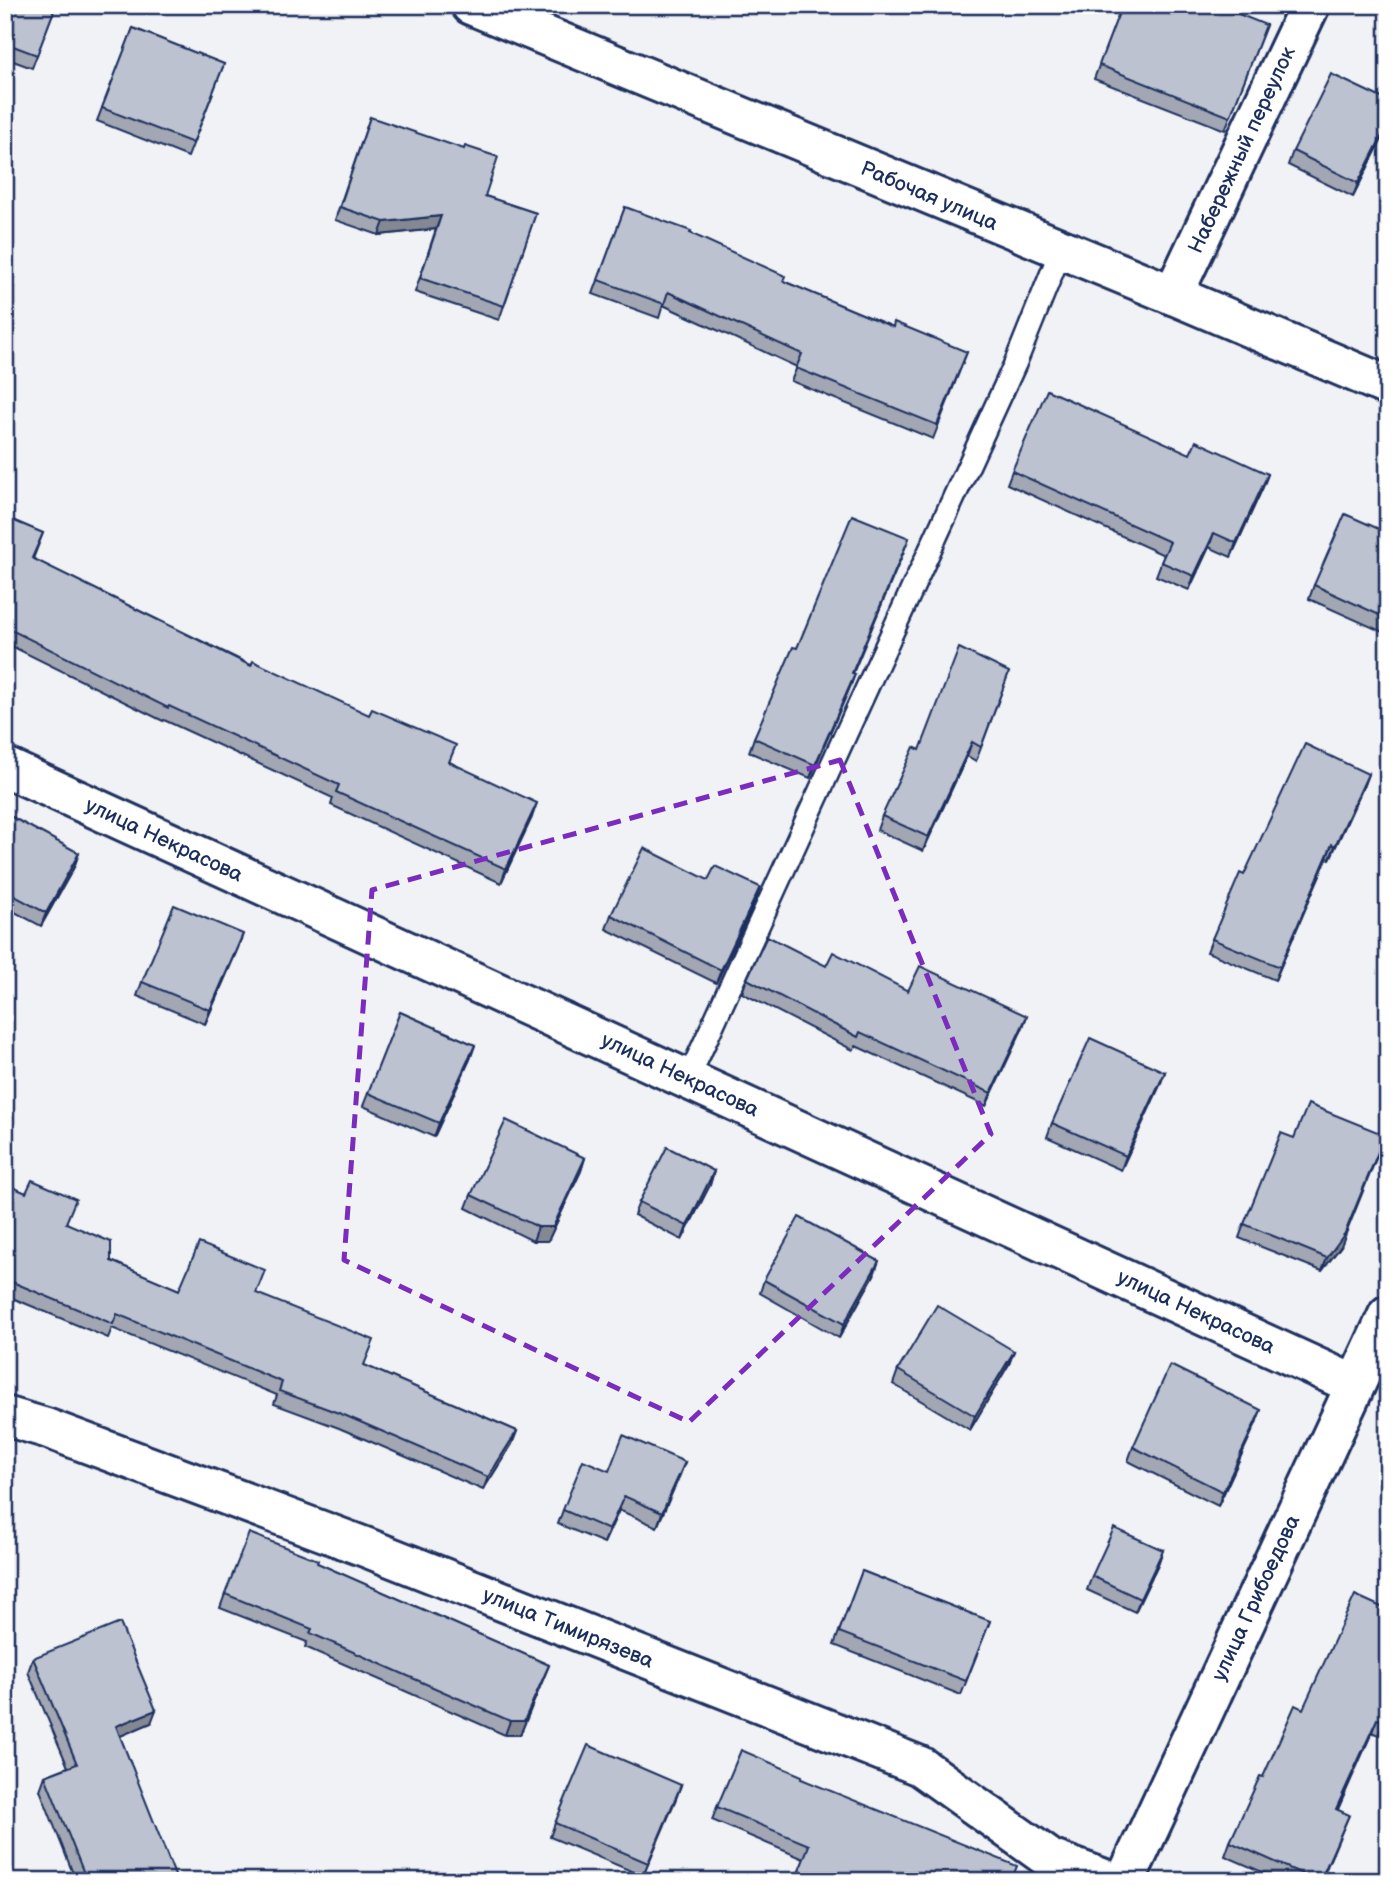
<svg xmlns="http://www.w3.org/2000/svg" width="1393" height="1886" viewBox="0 0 1393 1886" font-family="'Balsamiq Sans',sans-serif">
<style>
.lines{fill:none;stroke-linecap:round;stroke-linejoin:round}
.service-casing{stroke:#1b2f5e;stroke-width:26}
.minor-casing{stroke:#1b2f5e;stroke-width:44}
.service{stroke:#fff;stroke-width:21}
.minor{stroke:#fff;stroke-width:38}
.wall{fill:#a2a7b3;stroke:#1b2f5e;stroke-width:2}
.shaded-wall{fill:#848892;stroke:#1b2f5e;stroke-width:2}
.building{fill:#bcc2d0;stroke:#1b2f5e;stroke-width:2}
.marked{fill:none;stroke:#7b2cbf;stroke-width:5;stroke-dasharray:14 9;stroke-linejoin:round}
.labels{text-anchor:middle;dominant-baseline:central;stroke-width:5;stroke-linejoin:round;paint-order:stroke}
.street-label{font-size:21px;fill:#1b2f5e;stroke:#fff}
</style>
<rect width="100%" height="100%" fill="#f1f2f5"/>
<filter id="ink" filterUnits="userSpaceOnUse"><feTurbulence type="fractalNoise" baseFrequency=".0143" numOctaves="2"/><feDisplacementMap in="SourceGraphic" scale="14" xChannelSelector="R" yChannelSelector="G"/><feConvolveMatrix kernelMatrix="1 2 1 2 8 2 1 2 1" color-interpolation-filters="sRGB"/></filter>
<g filter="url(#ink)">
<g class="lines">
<g class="service-casing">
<polyline id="service" points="688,1079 1015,364 1061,250"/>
</g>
<g class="minor-casing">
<g id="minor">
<polyline points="471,5 1173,295 1388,386"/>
<polyline points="1173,295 1310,5"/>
<polyline points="5,767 1355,1385"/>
<polyline points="5,1416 46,1428 365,1547 920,1766 1050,1859 1110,1881"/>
<polyline points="1125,1881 1388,1315"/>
</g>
</g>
<use href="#service" class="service"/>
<use href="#minor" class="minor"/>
</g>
<g class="wall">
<polygon points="5,5 56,5 32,68 5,58"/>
<polygon points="1122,5 1266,25 1225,130 1094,79"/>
<polygon points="133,28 224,64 188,157 97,121"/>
<polygon points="1388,101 1388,127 1353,197 1288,165 1293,151"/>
<polygon points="370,117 485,196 536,213 499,320 415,292 436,229 379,235 335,220"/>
<polygon points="625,207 690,233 783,281 893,327 967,352 933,439 791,381 797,367 663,305 659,318 593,294"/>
<polygon points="1190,454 1268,474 1263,487 1231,557 1209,547 1189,590 1156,576 1164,555 1007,484 1012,471"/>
<polygon points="5,517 43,533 33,559 450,762 532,817 501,883 331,805 333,798 164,720 163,721 5,643"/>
<polygon points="1388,533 1388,631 1387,634 1309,599 1314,585"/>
<polygon points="904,551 853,673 855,674 850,687 810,778 749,752 754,738 797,648"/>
<polygon points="1009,672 976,761 967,756 923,851 877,830 882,816 920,750"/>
<polygon points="1368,774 1363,787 1330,859 1327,858 1275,980 1207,952 1212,939 1244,875"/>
<polygon points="5,824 79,853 74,867 41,926 5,907"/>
<polygon points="708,880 760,887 755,901 716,983 606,929 611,915"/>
<polygon points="238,948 205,1024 137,996 142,982"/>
<polygon points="826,966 908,991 1027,1016 1022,1029 986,1106 856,1046 853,1050 742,993 747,979"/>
<polygon points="400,1012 475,1045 470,1059 434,1137 363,1106"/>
<polygon points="1165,1072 1160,1085 1121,1170 1047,1137 1052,1123"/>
<polygon points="585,1158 581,1171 548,1241 533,1241 466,1208 471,1195"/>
<polygon points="714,1171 710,1185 682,1240 634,1215 639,1202"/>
<polygon points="5,1184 26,1193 67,1223 111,1261 179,1290 256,1293 364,1365 517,1431 512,1444 483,1490 339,1428 274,1404 277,1395 112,1328 108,1338 5,1295"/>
<polygon points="1244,1224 1341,1246 1322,1271 1239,1238"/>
<polygon points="874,1275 839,1338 760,1293 764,1280"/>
<polygon points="1014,1351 1009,1364 970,1430 893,1384 898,1370"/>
<polygon points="1256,1423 1218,1506 1128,1461 1133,1447"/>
<polygon points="685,1462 657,1527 619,1510 604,1543 558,1524 563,1510 609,1471"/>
<polygon points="1163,1550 1158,1564 1135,1612 1087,1590 1092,1576"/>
<polygon points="317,1563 549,1665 520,1735 505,1735 305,1647 307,1642 220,1608 225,1594"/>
<polygon points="862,1571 990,1621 961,1695 834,1645"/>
<polygon points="1388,1610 1388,1713 1378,1735 1372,1732 1337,1810 1349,1815 1321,1881 1283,1881 1225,1856 1230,1842 1263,1777 1303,1709"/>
<polygon points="33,1658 151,1723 120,1736 175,1881 76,1881 40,1790 45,1776 68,1767 28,1672"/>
<polygon points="801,1779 1012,1881 795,1881 804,1859 712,1820 717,1807"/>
<polygon points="681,1785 643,1876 550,1837 555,1823"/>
</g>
<g class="shaded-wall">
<polygon points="1388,124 1388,127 1353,197 1358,183"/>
<polygon points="441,216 436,229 379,235 384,222"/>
<polygon points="1268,474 1263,487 1231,557 1236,543"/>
<polygon points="1214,533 1209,547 1189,590 1194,576"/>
<polygon points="909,538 904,551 847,686 852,673"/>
<polygon points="855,674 850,687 810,778 815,765"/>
<polygon points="972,742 967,756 923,851 928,837"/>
<polygon points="1368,774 1363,787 1330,859 1335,846"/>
<polygon points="537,803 532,817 501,883 506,869"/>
<polygon points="1332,844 1327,858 1275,980 1280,967"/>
<polygon points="79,853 74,867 41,926 46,913"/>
<polygon points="760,887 755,901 716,983 721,970"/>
<polygon points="243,934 238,948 205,1024 210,1010"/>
<polygon points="1027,1016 1022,1029 986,1106 991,1093"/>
<polygon points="475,1045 470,1059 434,1137 439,1123"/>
<polygon points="1165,1072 1160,1085 1121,1170 1126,1156"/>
<polygon points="1380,1149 1341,1246 1322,1271 1327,1258"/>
<polygon points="585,1158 581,1171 548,1241 533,1241 538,1227"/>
<polygon points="714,1171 710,1185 682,1240 687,1226"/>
<polygon points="879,1261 874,1275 839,1338 844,1324"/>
<polygon points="1014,1351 1009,1364 970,1430 975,1416"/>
<polygon points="1261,1410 1256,1423 1218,1506 1223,1492"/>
<polygon points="517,1431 512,1444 483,1490 488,1477"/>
<polygon points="685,1462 680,1475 657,1527 662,1513"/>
<polygon points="624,1496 619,1510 604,1543 609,1530"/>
<polygon points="1163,1550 1158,1564 1135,1612 1140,1599"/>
<polygon points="549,1665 520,1735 505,1735 510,1721"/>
<polygon points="156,1710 151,1723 111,1740 116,1726"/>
<polygon points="1377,1719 1372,1732 1332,1823 1336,1809"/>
<polygon points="681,1785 676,1799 643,1876 648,1863"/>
</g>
<g class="building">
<polygon points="5,5 56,5 37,55 5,43"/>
<polygon points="1122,5 1216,5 1266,25 1230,117 1099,65"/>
<polygon points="133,28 224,64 193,143 102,108"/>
<polygon points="1331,74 1388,101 1388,124 1358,183 1293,151"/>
<polygon points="370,117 464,149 465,146 498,157 485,196 536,213 504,306 420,278 441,216 384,222 340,207"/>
<polygon points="625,207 691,231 690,233 785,276 783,281 893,327 894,322 967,352 937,425 796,368 802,354 668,292 664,304 598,280"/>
<polygon points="1047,390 1190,454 1196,441 1268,474 1236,543 1214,533 1194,576 1161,562 1170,542 1012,471"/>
<polygon points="1345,514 1388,533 1388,619 1314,585"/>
<polygon points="852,515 909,538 852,673 855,674 815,765 754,738 793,647 797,648"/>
<polygon points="5,517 43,533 32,558 251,666 253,661 369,715 372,709 456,745 449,762 537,803 506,869 336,792 339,785 169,706 168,708 5,627"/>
<polygon points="959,648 1009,672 981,747 972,742 928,837 882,816 914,747 920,750"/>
<polygon points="1305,744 1368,774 1335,846 1332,844 1280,967 1212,939 1240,873 1244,875"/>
<polygon points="10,816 79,853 46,913 5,891 5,824"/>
<polygon points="644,848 708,880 715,866 760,887 721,970 611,915"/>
<polygon points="174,905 243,934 210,1010 142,982"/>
<polygon points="767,936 826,966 833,952 908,991 920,966 1027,1016 991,1093 860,1032 858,1037 747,979"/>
<polygon points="400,1012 475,1045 439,1123 368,1093"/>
<polygon points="1090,1038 1165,1072 1126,1156 1052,1123"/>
<polygon points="1308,1104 1385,1135 1345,1233 1327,1258 1244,1224 1281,1133 1294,1138"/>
<polygon points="506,1120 585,1158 553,1227 538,1227 471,1195"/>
<polygon points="667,1147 714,1171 687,1226 639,1202"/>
<polygon points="32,1180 76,1199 66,1223 111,1242 111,1261 179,1290 199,1243 265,1270 256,1293 374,1340 364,1365 517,1431 488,1477 344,1415 279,1391 282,1382 117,1314 113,1324 5,1279 5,1184 26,1193"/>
<polygon points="799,1217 879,1261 844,1324 764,1280"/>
<polygon points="937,1305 1014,1351 975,1416 898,1370"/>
<polygon points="1170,1365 1261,1410 1223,1492 1133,1447"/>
<polygon points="623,1435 685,1462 662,1513 624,1496 609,1530 563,1510 583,1460 609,1471"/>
<polygon points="1114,1528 1163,1550 1140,1599 1092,1576"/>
<polygon points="249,1533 318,1560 317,1563 549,1665 524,1721 510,1721 310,1633 312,1629 225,1594"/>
<polygon points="862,1571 990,1621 966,1681 839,1632"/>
<polygon points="1355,1595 1388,1610 1388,1710 1383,1721 1377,1719 1336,1809 1349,1815 1320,1881 1318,1881 1230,1842 1260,1776 1263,1777 1295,1705 1303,1709"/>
<polygon points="120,1623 156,1710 116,1726 176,1878 168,1881 87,1881 45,1776 77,1764 33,1658"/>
<polygon points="588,1745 681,1785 648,1863 555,1823"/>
<polygon points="741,1750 802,1776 801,1779 1017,1866 1011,1881 815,1881 798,1874 809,1845 717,1807"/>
</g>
</g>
<path class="marked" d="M840,760l151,374 -302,288 -345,-162 28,-370z"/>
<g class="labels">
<g class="street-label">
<text transform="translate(1242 150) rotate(-65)">Набережный переулок</text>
<text transform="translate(929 196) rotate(23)">Рабочая улица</text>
<text transform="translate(164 840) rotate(25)">улица Некрасова</text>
<text transform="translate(680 1075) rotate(25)">улица Некрасова</text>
<text transform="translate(1196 1312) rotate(25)">улица Некрасова</text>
<text transform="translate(1256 1598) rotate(-65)">улица Грибоедова</text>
<text transform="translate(568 1628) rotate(22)">улица Тимирязева</text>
</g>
</g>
<rect width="1393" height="1886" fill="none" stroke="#fff" stroke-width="28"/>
<rect x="14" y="14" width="1365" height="1858" fill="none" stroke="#1b2f5e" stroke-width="2.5" filter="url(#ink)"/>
</svg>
